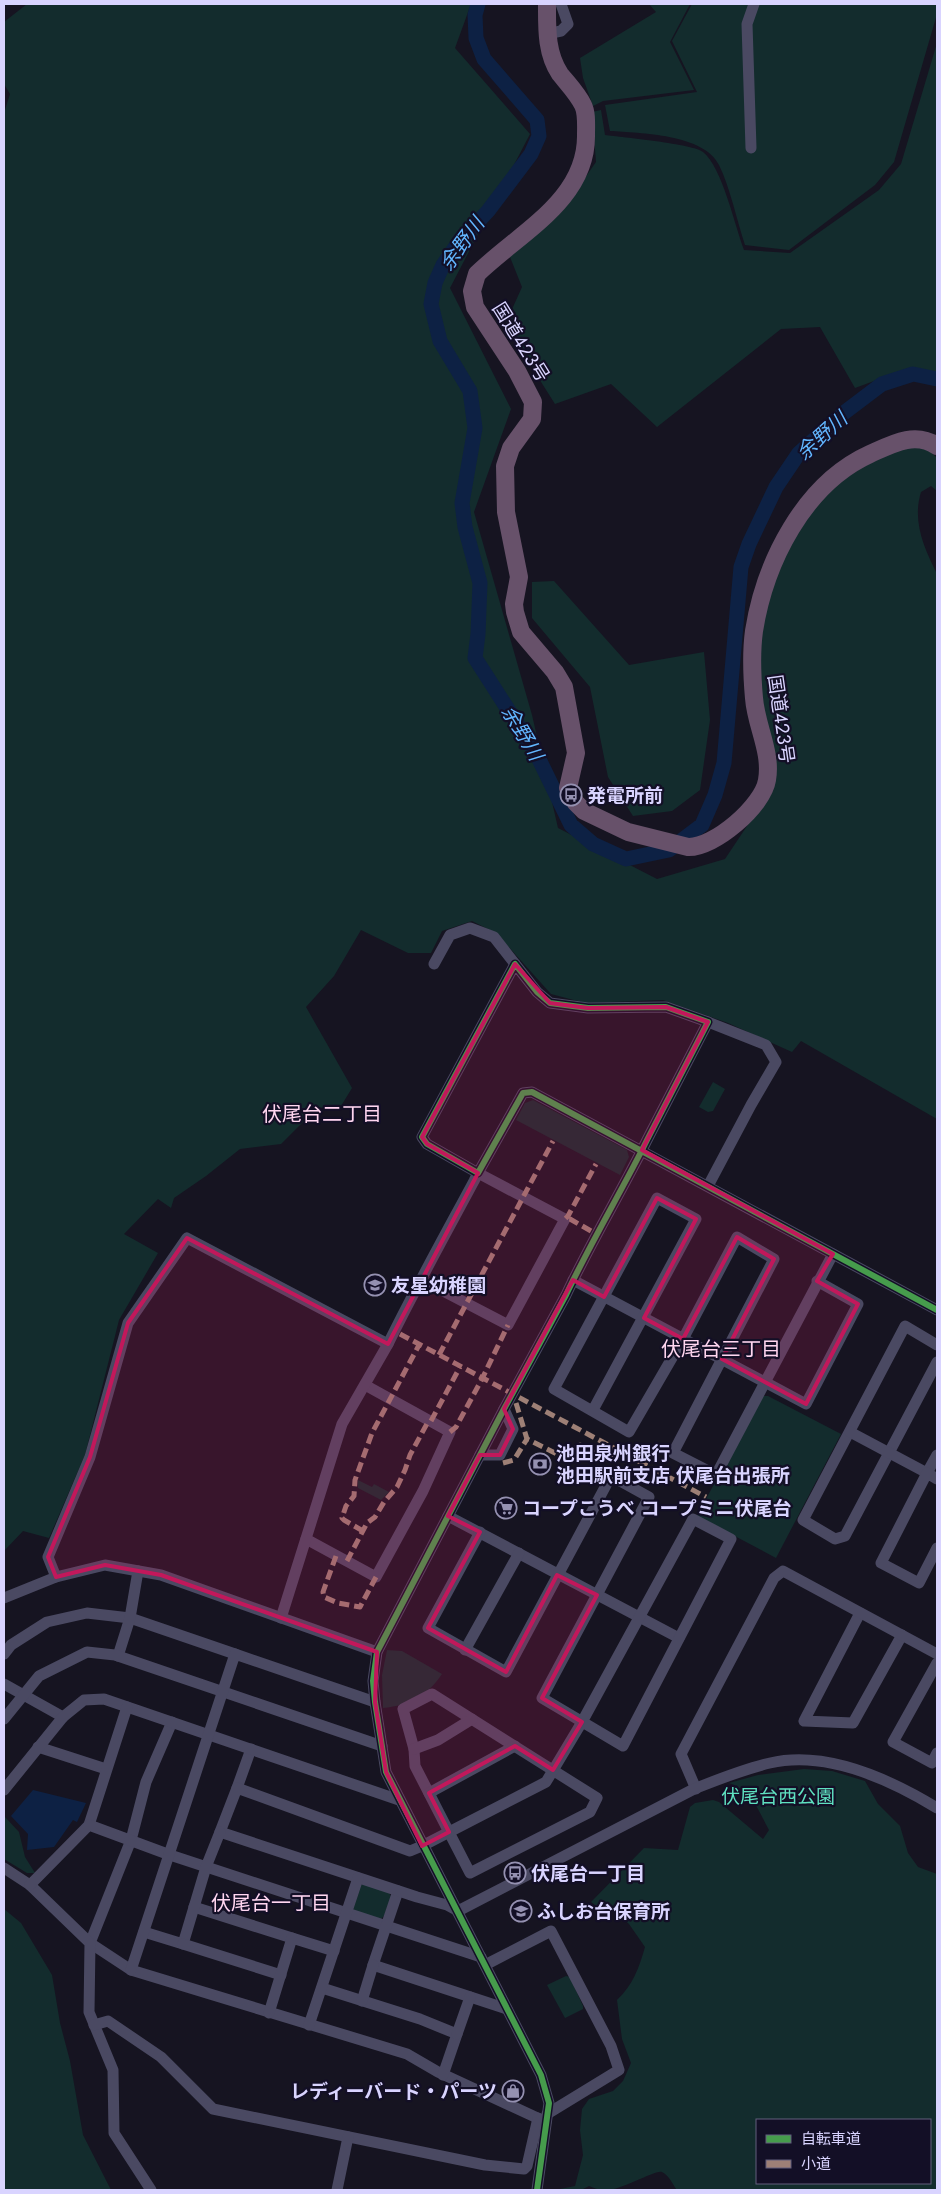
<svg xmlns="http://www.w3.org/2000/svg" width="941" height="2194" viewBox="0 0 941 2194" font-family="Jost,'Noto Sans JP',sans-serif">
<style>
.green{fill:#132c2d;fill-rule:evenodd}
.water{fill:#0d2144}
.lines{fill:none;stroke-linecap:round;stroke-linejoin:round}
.river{stroke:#0d2144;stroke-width:15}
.minor{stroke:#4a4962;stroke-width:11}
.highway{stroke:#67516a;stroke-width:18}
.quiet{stroke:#9e8076;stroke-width:5;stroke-dasharray:10 5;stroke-linecap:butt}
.cycleway-casing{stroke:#130f26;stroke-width:9}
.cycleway{stroke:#469c4c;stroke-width:6}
.marked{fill:#c2185b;fill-opacity:0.2;stroke:#c2185b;stroke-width:4;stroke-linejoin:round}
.labels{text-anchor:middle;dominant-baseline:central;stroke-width:4.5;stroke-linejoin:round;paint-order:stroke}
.street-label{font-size:19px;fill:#d9d4ff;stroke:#130f26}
.poi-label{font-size:19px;font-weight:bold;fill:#d9d4ff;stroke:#130f26;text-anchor:start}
.park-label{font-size:19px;fill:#5fe0c0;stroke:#130f26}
.water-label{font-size:20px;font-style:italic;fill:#62b6ff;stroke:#130f26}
.neighbourhood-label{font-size:20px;fill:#ffd6f0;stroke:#130f26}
</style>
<rect width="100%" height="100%" fill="#161421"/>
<g class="green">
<path d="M27,4h444l-16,44 75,86 -80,154 61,121 -37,103 58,203 26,113 99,51 68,-20 44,-66 -10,-104 1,-52 13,-54 16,-36 35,-54 53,-36 35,-12 14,2 11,11v33l-6,-5 -10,6c-9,29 3,56 16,82v545l-136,-78 -9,11 -64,-29 -65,-23 -78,3 -34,-9 -55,-61 -24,-12 -30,10 -11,22h-23l-47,-23 -27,46 -28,31 46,81 -14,23 -20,-4 -37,37 -41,5 -34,27 -32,22 -3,10 -13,-9 -34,35 34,19 -39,67 -34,135 -36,83 -26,-7 -19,20v-1438l6,-19 -6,-10v-62z"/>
<polygon points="649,4 690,4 670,42 694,90 603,101 593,106 583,78 580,58 656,12"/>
<path d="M692,4h245v10l-43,148 -19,23 -86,65 -44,-5c-8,-24 -15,-58 -26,-80 -15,-31 -79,-32 -109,-34l-5,-26 92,-13 -25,-51z"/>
<path d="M937,43v334l-25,-10 -57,21 -35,-61 -39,2 -124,98 -46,-43 -56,20 -50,-79 17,-38 -12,-30 51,-45 35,-50 -4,-50 9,-2 4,25c16,2 89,9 98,17 19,15 32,74 41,98l46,3 89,-63 22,-26z"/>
<polygon points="554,581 629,665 704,652 710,720 700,790 672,811 633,816 608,777 590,687 532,618 532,582"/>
<polygon points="713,1082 725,1089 713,1111 708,1112 699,1107"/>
<polygon points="533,1100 627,1150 629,1157 620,1175 516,1120 525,1103"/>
<polygon points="761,1396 768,1396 841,1434 776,1558 697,1516"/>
<polygon points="358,1480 372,1487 374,1484 389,1492 381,1500 358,1488"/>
<path d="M387,1650l15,1 40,23c-16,23 -31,31 -59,34l-1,-33z"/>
<path d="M804,1769l28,2 33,10 13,23 22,22 8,27 10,14 19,7v316h-260c-4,-5 -8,-15 -15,-18 -7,-3 -45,22 -62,18 -4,-1 -8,-3 -11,-4l-8,4h-26l20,-4 8,-31 -3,-25 2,-21 7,-10 24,-8 10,-10 8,-18 -9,-24 -5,-39c16,-15 22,-32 28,-53l-16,-23 -9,-8 -12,-6h-6l-11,-8 53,-54 34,2 12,-43 5,-4 18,-3 6,2 44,37 6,-9c-11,-20 -16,-38 -40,-47l29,-8zM757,2120h173v63h-173z"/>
<polygon points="4,1816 19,1832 25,1857 35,1873 27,1873 4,1859"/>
<polygon points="363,1884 389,1892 391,1897 384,1916 381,1919 355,1911 352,1908 360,1885"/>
<polygon points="4,1909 21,1923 52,1975 60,2023 70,2061 83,2135 111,2190 4,2190"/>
<polygon points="566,1976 570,1977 583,2006 583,2009 565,2018 547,1985"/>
</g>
<polygon class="water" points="33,1790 86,1803 77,1822 73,1820 54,1847 27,1850 28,1834 11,1816"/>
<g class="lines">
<polyline class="river" points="478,4 475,15 476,38 484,59 537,120 539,136 531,154 488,211 459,242 443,265 435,283 431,304 440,341 470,391 475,428 462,503 465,527 480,583 478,634 475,658 536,753 571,825 593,844 626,859 669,850 702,825 715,795 724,763 741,567 749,544 776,487 799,453 845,412 882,384 913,374 937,379"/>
<g class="minor">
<polyline points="547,34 561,31 568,24 561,4"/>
<polyline points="751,148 747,24 754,4"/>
<polyline points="434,964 450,935 470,928 494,937 515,964"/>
<polyline points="708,1022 766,1045 776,1062 751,1105 708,1186"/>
<polyline points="573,1280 806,1404 858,1304 817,1281"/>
<polyline points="937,1345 905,1326 803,1520 835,1539 845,1536 937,1362"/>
<polyline points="593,1410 696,1219 657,1198 554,1389 629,1432 683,1339 737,1237 774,1259 673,1453 716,1475 833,1254"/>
<polyline points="850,1432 927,1473 937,1455"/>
<polyline points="480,1455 500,1455 513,1429 504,1409"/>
<polyline points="937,1479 927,1473 881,1563 919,1583 937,1548"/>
<polyline points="448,1516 679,1638"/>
<polyline points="306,1539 376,1577 423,1491 450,1432 365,1385"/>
<polyline points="56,1577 48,1557 90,1457 128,1323 187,1238 388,1344"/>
<polyline points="4,1598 56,1577 105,1565 161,1575 377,1652"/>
<polyline points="860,1613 804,1721 853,1723 902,1635"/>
<path d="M281,1618l61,-194 46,-80c27,-55 57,-109 86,-163l4,-8 87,46 -57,106 -86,-45"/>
<polyline points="465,1650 519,1553"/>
<polyline points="4,1654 11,1645 47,1622 87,1613 130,1618 235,1654"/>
<polyline points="118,1656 130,1618 138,1571"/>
<polyline points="937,1663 893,1742 932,1763 937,1753"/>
<polyline points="4,1684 63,1717"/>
<polygon points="432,1694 597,1798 590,1812 470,1873 415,1766 414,1749 403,1709"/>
<polyline points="4,1719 39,1676 87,1652 115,1655 382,1746"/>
<polyline points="172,1722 146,1782 131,1840 90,1943 131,1970 407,2054 438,2072 546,2122"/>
<polyline points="38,1747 106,1769"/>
<polyline points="414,1749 438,1740 472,1719"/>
<polyline points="237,1788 251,1749"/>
<polyline points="696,1789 681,1754 774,1578 783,1571 937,1654"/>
<polyline points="4,1790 63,1717 84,1700 104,1699 399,1800"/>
<polyline points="429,1793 515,1746"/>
<polyline points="89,1825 127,1707"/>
<polyline points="4,1868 30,1885 90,1943 89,2012 113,2070 114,2133 151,2190"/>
<polyline points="30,1885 89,1825 170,1855 481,1957"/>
<polyline points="398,1891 373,1965 507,2009"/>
<polyline points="194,1907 292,1938"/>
<polyline points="458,1911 447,1905 417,1897 220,1832 237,1788 410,1851 422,1846 546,1782 582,1722 693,1519 731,1539 623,1746 542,1698 649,1497 611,1476 506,1672 428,1628 480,1532"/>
<path d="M458,1911l236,-122c25,-10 50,-20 76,-26 56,-13 121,17 167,45"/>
<polyline points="144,1932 183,1944 206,1867 220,1832"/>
<polyline points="183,1944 281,1975"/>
<polyline points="485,1965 551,1931 611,2046 619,2070 547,2114"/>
<polyline points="131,1970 235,1654 375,1702"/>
<polyline points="322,1988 420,2019 457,2034 443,2075"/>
<polyline points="362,2001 373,1965"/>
<polyline points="269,2013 292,1938 334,1951"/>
<polyline points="94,2025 108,2021 161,2057 213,2109 485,2165 524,2169 527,2166 538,2118"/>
<polyline points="309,2025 358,1878"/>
<polyline points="457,2034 470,1997"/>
<polyline points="337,2190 348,2137"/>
<path d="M537,2190l12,-87 -8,-28 -155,-303 -11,-70 -2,-21 4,-29 127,-243 62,-114c23,-49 51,-96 76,-145l5,-10 61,-118 -42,-15 -78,1 -38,-5 -13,-11 -22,-28 -93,173 5,7 51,29 45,-80 9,-1 405,218"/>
</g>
<path class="highway" d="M547,4c0,24 -1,49 13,70 8,10 17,19 23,31 4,8 3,20 3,30 1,65 -67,98 -109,139l-5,17 3,16 42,64 16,31 -1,17 -21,29 -6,18 1,46 13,65 -5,27 1,8 6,20 34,40 9,15 12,66 -8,35 3,7 5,8 8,8 44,21 60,15c26,1 75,-41 79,-67 5,-28 -11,-54 -13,-82 -2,-22 -3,-45 0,-67 11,-69 50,-147 116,-177 22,-10 45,-23 67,-8"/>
<g class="quiet">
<polyline points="591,1231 570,1219 565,1219 568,1216 596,1164"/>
<polyline points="400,1334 706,1497"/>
<polyline points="439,1355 553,1141"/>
<polyline points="516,1403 527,1439 563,1457 580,1445 608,1460 615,1449"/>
<polyline points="431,1421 460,1367"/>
<polyline points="450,1432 456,1427 482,1379 508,1325"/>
<polyline points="503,1463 514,1460 527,1439"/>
<polyline points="363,1531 344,1520 342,1518 346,1506 354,1496 355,1480 372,1433 419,1345"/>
<polyline points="336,1556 323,1592 324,1597 338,1603 360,1607 376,1577"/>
<polyline points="347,1561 367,1523 375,1517 384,1502 397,1487 405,1470 410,1455 429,1420"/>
</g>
<g class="cycleway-casing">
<path id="cycleway" d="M537,2190l12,-87 -8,-28 -155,-303 -11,-70 -2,-21 4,-29 127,-243 62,-114c23,-49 51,-96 76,-145l5,-10 61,-118 -42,-15 -78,1 -38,-5 -13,-11 -22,-28 -93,173 5,7 51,29 45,-80 9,-1 405,218"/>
</g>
<use href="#cycleway" class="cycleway"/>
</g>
<path class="marked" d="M515,964l35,39 38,5 78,-1 42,15 -66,128 191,104 -16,27 41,23 -52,100 -84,-45 52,-100 -37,-22 -54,102 -39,-21 52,-99 -39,-21 -53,99 -31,-17 -69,129 9,20 -13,26h-20l-32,61 32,16 -52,96 78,44 51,-97 40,20 -55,103 40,24 -29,48 -38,-24 -86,47 20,39 -27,14 -36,-74 -11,-70 2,-50 -216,-77 -56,-10 -49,12 -8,-20 42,-100 38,-134 59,-85 201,106 90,-171 -51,-29 -5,-7z"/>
<defs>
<g id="bus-ring" transform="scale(1.125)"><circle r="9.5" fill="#130f26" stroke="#9591b1" stroke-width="1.5"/><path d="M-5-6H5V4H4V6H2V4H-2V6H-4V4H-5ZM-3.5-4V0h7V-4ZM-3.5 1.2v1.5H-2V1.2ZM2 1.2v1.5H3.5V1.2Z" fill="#9591b1"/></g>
<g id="school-ring" transform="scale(1.125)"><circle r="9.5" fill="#130f26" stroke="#9591b1" stroke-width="1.5"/><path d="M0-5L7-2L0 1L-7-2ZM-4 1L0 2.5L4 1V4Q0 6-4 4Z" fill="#9591b1"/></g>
<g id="bank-ring" transform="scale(1.125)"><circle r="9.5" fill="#130f26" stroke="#9591b1" stroke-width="1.5"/><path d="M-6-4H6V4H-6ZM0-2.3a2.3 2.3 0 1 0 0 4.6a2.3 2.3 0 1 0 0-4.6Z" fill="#9591b1"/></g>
<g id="supermarket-ring" transform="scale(1.125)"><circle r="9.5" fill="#130f26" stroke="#9591b1" stroke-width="1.5"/><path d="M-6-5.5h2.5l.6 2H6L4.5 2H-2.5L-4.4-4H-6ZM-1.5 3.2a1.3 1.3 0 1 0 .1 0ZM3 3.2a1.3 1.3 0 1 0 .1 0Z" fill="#9591b1"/></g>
<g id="shop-ring" transform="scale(1.125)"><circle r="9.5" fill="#130f26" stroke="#9591b1" stroke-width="1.5"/><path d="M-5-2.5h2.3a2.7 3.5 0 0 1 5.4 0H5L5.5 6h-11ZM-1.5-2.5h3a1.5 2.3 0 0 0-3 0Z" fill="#9591b1"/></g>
</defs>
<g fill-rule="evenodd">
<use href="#bus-ring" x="571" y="795"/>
<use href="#school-ring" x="375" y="1285"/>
<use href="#bank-ring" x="540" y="1464"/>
<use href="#supermarket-ring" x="506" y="1508"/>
<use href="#bus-ring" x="515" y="1873"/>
<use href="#school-ring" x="521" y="1911"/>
<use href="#shop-ring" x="513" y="2091"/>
</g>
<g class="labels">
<g class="street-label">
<text transform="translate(521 342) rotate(58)">国道423号</text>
<text transform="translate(781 719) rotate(82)">国道423号</text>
</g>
<g class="poi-label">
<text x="587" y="795">発電所前</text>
<text x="391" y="1285">友星幼稚園</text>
<text x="556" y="1453">池田泉州銀行<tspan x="556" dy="22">池田駅前支店 伏尾台出張所</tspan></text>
<text x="522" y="1508">コープこうべ コープミニ伏尾台</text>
<text x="531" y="1873">伏尾台一丁目</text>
<text x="537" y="1911">ふしお台保育所</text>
<text x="497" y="2091" text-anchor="end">レディーバード・パーツ</text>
</g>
<g class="park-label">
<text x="778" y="1796">伏尾台⻄公園</text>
</g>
<g class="water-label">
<text transform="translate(462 244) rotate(-54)">余野川</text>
<text transform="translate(822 436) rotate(-42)">余野川</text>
<text transform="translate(522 733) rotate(59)">余野川</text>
</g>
<g class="neighbourhood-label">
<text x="322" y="1114">伏尾台二丁目</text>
<text x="721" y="1349">伏尾台三丁目</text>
<text x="271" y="1903">伏尾台一丁目</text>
</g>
</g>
<rect width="941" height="2194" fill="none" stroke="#d9d4ff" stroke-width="10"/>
<rect x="756" y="2119" width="175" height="65" fill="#130f26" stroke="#625e7d"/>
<rect x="766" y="2135" width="25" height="8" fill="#469c4c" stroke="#625e7d"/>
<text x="801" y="2144" font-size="15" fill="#d9d4ff">自転車道</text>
<rect x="766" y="2160" width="25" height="8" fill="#9e8076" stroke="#625e7d"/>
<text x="801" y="2169" font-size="15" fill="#d9d4ff">小道</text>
</svg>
